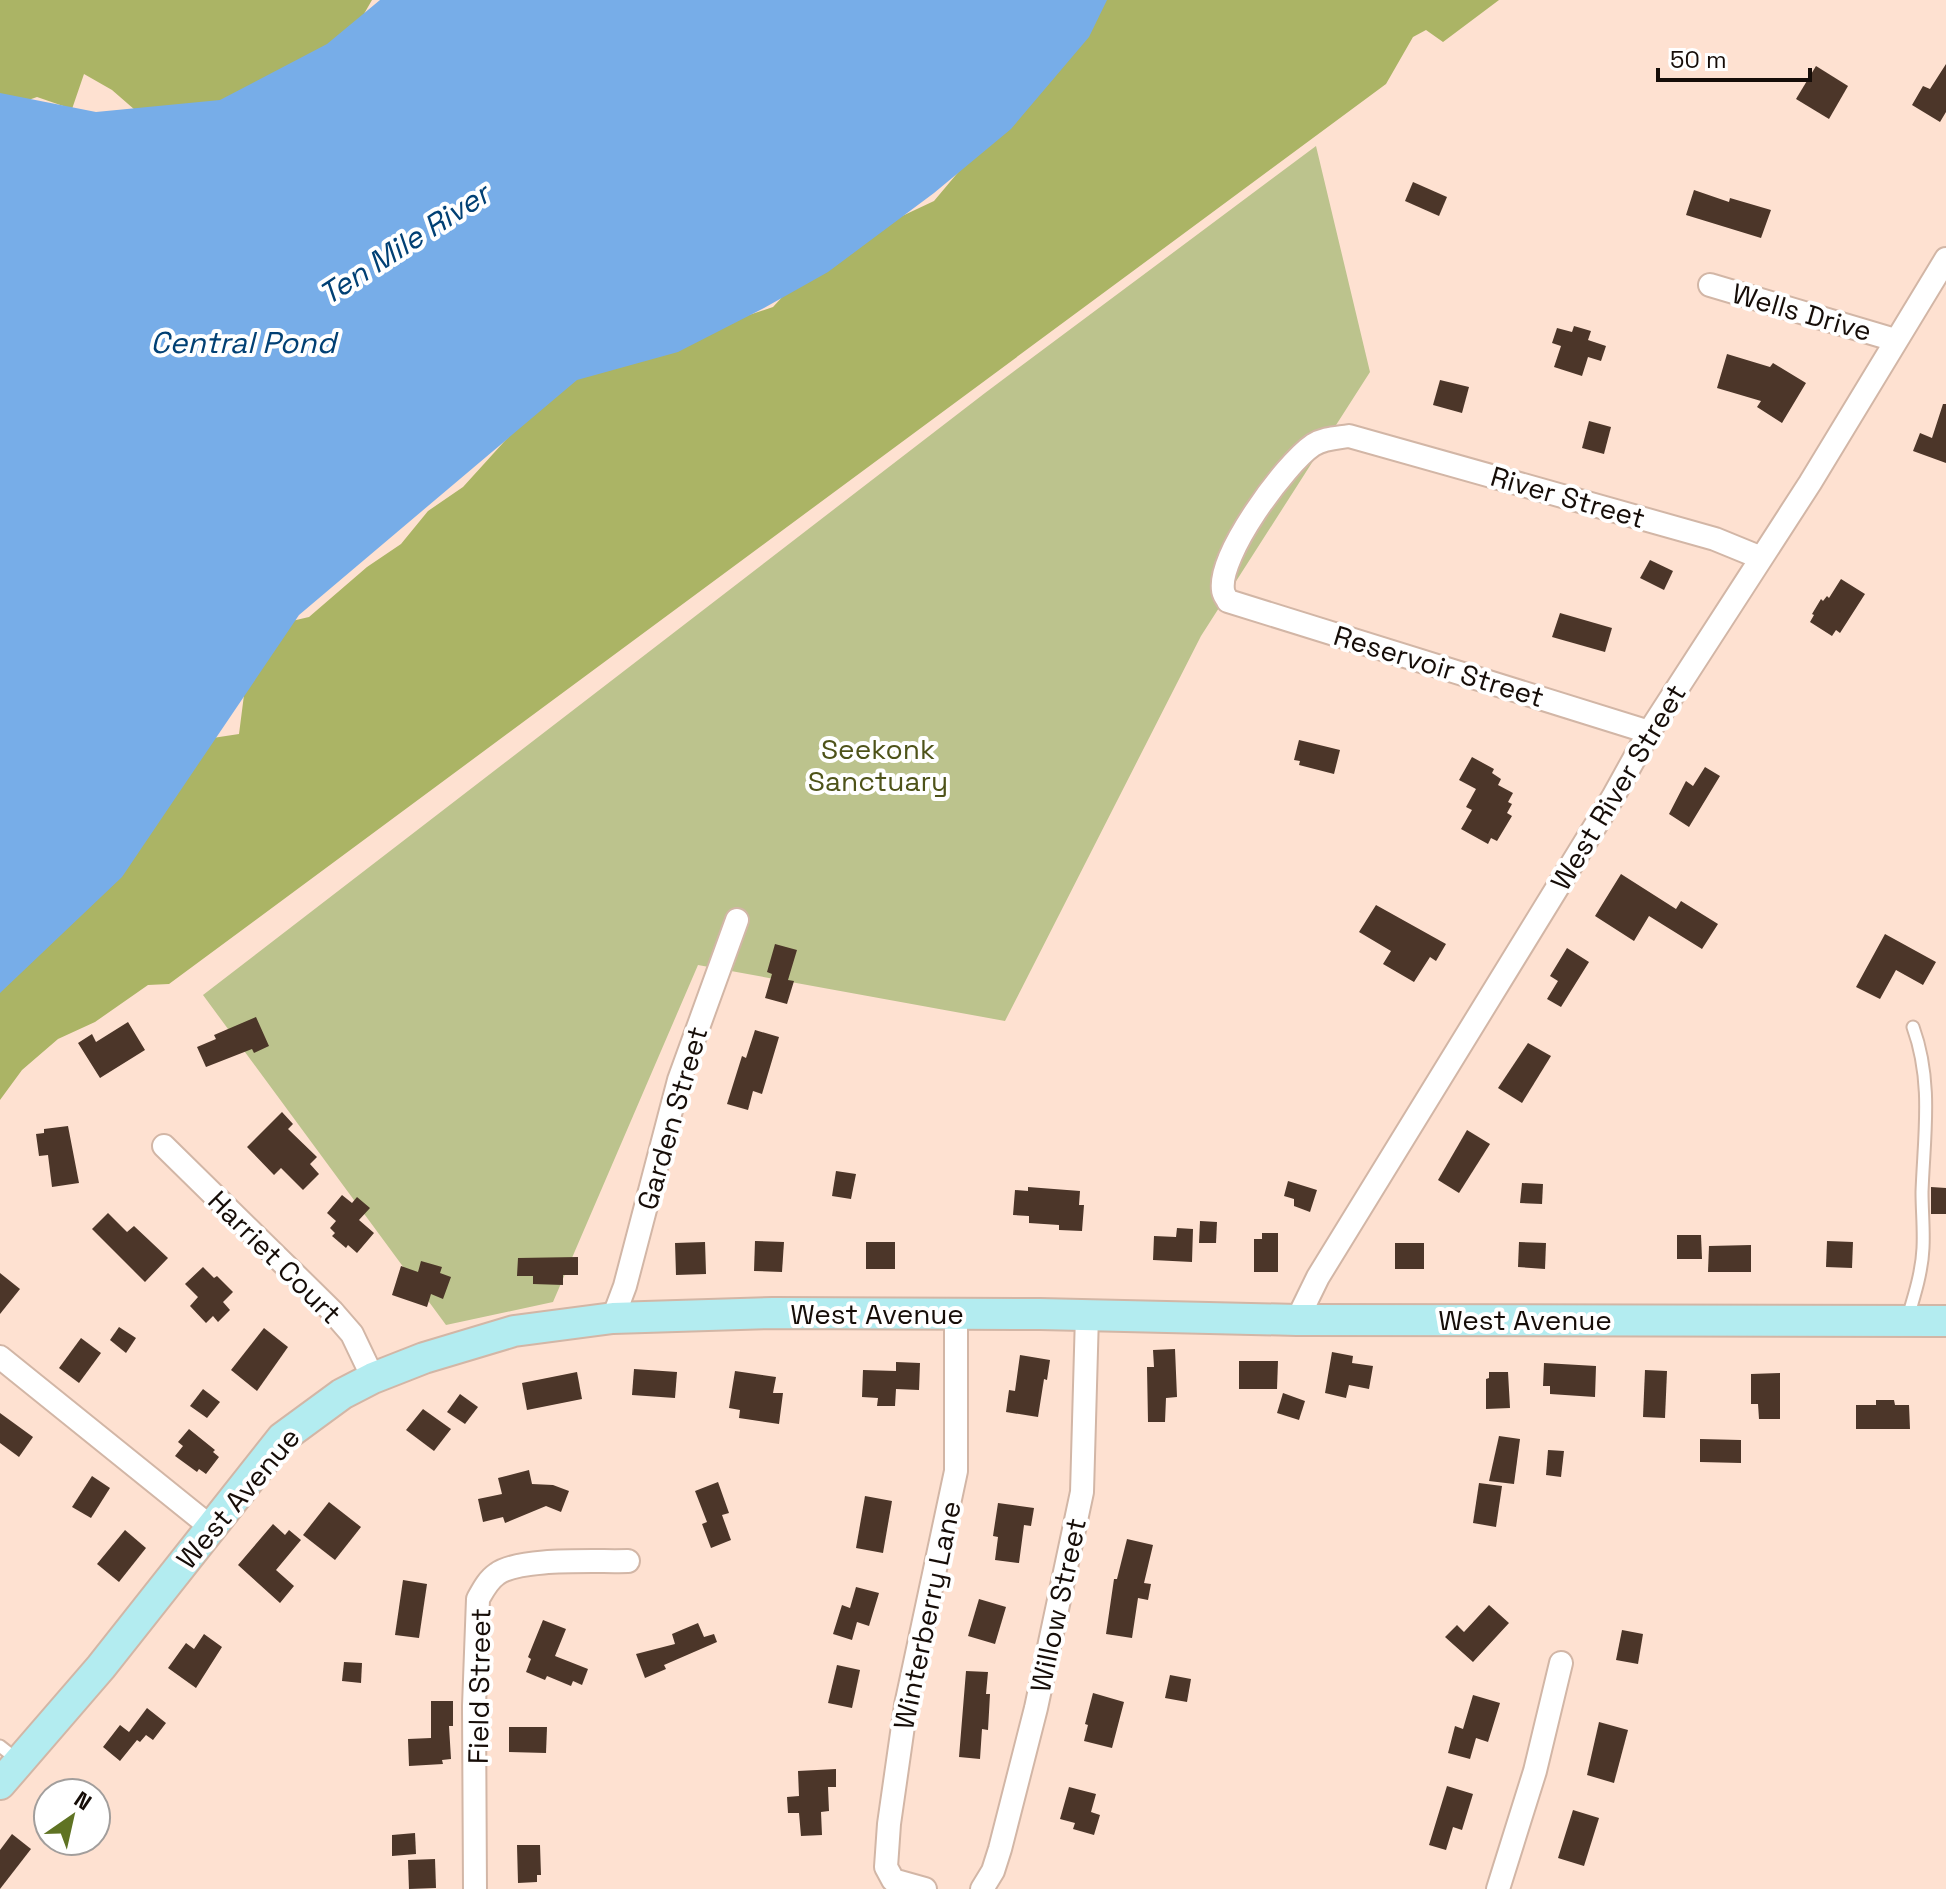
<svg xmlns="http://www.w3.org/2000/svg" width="1946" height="1889" viewBox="0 0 1946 1889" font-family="'Space Grotesk',sans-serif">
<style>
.green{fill:#bcc38d}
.forest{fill:#abb465}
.water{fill:#77ade8}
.building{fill:#4c3629}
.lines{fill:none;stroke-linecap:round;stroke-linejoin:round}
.lane-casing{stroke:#d2b6a6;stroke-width:15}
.street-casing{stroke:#d2b6a6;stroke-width:26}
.secondary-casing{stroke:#d2b6a6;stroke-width:34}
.lane{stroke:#fff;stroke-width:11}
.street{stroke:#fff;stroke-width:22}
.secondary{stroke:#b3ecf0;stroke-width:30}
.labels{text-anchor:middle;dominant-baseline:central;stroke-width:8;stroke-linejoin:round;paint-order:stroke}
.street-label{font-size:28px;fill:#160d08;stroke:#fff}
.park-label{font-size:28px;fill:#4e5319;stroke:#fff}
.water-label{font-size:30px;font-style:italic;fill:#014074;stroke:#fff}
</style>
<rect width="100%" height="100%" fill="#fee1d1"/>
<polygon class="green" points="1316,146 1370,372 1201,636 1005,1021 698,965 553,1302 446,1325 203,995 985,393"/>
<g class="forest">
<polygon points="0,0 372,0 353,33 342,66 150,123 112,90 84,74 72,109 37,97 0,110"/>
<polygon points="1103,0 1499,0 1443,42 1426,30 1413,37 1386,84 169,984 148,985 95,1022 58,1039 22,1070 0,1100 0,982 193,741 239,734 244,695 266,627 309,617 367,567 401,544 428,511 463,487 521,423 583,370 773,307 798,280 900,217 934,201"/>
</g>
<polygon class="water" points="380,0 1107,0 1089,37 1011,129 934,193 828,272 764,308 678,352 577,380 299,615 122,877 0,993 0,93 96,112 220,100 327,44"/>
<g class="building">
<polygon points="1946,64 1946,112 1940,122 1912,105 1923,86 1930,89"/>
<polygon points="1816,66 1848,86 1829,119 1796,99"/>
<polygon points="1413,182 1447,197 1439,216 1405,201"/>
<polygon points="1694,190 1729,202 1730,198 1771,210 1761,238 1686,215"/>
<polygon points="1574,326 1591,331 1588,340 1606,346 1601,361 1588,357 1582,376 1554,367 1561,346 1552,343 1557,328 1572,332"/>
<polygon points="1727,354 1770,367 1773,363 1806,383 1782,423 1757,407 1761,401 1717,388"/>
<polygon points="1440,380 1469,387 1462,413 1433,405"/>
<polygon points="1943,404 1946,404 1946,463 1913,451 1920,433 1932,438"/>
<polygon points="1589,421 1611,427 1604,454 1582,448"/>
<polygon points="1650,560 1673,571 1664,590 1640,578"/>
<polygon points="1841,579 1865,594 1840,633 1836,630 1832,636 1810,622 1814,615 1812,614 1821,599 1823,601 1827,596 1829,598"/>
<polygon points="1560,613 1612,628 1605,652 1552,637"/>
<polygon points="1299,740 1340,750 1334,774 1299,765 1300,761 1294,760"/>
<polygon points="1472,757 1494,769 1492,773 1501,779 1498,785 1513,793 1508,802 1512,804 1507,813 1512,816 1497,841 1491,838 1488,844 1461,829 1472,810 1466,807 1476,789 1459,780"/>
<polygon points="1705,767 1720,776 1689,827 1669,814 1686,781 1693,786"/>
<polygon points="1621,874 1676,909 1681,901 1718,924 1702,949 1649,916 1634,941 1595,916"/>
<polygon points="1376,905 1446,944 1436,961 1430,957 1414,982 1383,964 1391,951 1359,932"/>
<polygon points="1885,934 1936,962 1923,985 1896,970 1880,999 1856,987"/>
<polygon points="775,944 797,950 788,980 794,981 787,1004 765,998 772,974 767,972"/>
<polygon points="1567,948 1589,962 1561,1007 1547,999 1558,981 1550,976"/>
<polygon points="256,1017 269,1046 254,1053 252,1049 206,1067 197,1047 216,1039 214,1035"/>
<polygon points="128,1022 145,1050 100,1078 78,1043 92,1034 96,1042"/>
<polygon points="755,1030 779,1037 762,1094 753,1091 748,1110 727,1104 742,1056 746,1058"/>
<polygon points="1528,1043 1551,1056 1522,1103 1498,1088"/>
<polygon points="282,1112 293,1124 288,1129 317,1157 310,1164 319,1174 303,1190 281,1168 274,1175 247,1147"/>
<polygon points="68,1126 79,1183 52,1187 48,1155 39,1156 36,1134 44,1133 44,1129"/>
<polygon points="1467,1130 1490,1144 1459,1193 1438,1180"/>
<polygon points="836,1171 856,1174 851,1199 832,1196"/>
<polygon points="1288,1181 1317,1190 1310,1212 1294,1206 1294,1199 1284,1196"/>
<polygon points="1522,1183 1543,1184 1542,1204 1520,1203"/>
<polygon points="1028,1187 1080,1191 1079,1205 1084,1205 1082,1231 1059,1230 1059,1225 1029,1223 1029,1216 1013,1215 1015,1190 1028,1191"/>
<polygon points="1931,1187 1946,1188 1946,1214 1931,1214"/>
<polygon points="342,1195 352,1203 357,1197 370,1208 359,1220 374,1233 357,1253 348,1245 346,1248 332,1236 335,1233 330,1228 336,1221 327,1213"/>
<polygon points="108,1213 127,1232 134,1226 168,1258 145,1282 92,1229"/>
<polygon points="1200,1221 1217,1222 1216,1243 1199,1243"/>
<polygon points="1177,1228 1193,1229 1192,1262 1153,1260 1154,1236 1176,1237"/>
<polygon points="1262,1233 1278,1233 1278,1272 1254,1272 1254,1239 1262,1239"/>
<polygon points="1677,1235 1701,1235 1702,1259 1677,1259"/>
<polygon points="755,1241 784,1242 782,1272 754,1271"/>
<polygon points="1827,1241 1853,1242 1852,1268 1826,1267"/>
<polygon points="705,1242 706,1274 676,1275 675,1243"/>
<rect x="866" y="1242" width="29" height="27"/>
<polygon points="1519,1242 1546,1243 1545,1269 1518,1267"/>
<rect x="1395" y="1243" width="29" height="26"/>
<polygon points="1751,1245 1751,1272 1708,1272 1709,1246"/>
<polygon points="578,1257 578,1275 563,1275 563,1285 533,1284 533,1276 517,1276 518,1258"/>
<polygon points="421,1261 442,1267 440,1273 451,1277 443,1299 431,1294 427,1307 392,1295 401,1266 418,1272"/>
<polygon points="203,1267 214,1278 217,1276 233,1292 223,1302 230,1310 218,1322 213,1316 206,1323 190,1306 198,1297 185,1284"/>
<polygon points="0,1273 20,1289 0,1314"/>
<polygon points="119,1327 136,1338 126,1353 110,1340"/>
<polygon points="264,1328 288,1347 257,1391 231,1370"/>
<polygon points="81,1338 101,1353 79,1383 59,1368"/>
<polygon points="1175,1349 1177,1397 1166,1398 1165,1422 1148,1422 1147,1367 1154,1367 1153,1350"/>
<polygon points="1332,1352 1353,1356 1352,1363 1373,1366 1369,1389 1349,1385 1346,1398 1325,1393"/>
<polygon points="1020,1355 1050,1360 1047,1380 1044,1379 1038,1417 1006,1412 1009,1390 1015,1391"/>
<polygon points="1239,1361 1278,1361 1277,1389 1239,1389"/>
<polygon points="896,1362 920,1363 919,1390 896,1389 895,1406 877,1406 878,1398 862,1397 863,1370 896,1371"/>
<polygon points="1544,1363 1596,1366 1595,1397 1550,1394 1550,1386 1543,1386"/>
<polygon points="634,1369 677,1372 675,1398 632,1395"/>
<polygon points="1645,1370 1667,1371 1665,1418 1643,1417"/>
<polygon points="735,1371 776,1377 773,1393 783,1393 779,1424 739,1418 740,1410 729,1408"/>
<polygon points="577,1372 582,1399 527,1410 522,1383"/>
<polygon points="1489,1372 1508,1372 1510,1408 1486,1409 1486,1379 1489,1378"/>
<polygon points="1780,1373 1780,1419 1759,1419 1758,1404 1751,1404 1751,1374"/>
<polygon points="203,1389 220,1402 207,1418 190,1406"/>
<polygon points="1283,1393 1305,1401 1299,1420 1277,1413"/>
<polygon points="460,1394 478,1407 465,1424 447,1412"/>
<polygon points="1876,1400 1894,1400 1895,1405 1909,1405 1910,1429 1856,1429 1856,1405 1876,1405"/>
<polygon points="423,1409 451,1429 434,1451 406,1430"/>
<polygon points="0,1413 33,1437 19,1457 0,1443"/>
<polygon points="189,1429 215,1450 213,1452 219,1457 206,1474 199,1469 197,1472 175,1456 183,1446 178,1442"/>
<polygon points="1499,1436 1520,1439 1514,1484 1489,1481"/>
<polygon points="1700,1439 1741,1440 1741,1463 1700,1462"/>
<polygon points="1548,1450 1564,1451 1561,1477 1546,1475"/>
<polygon points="529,1470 532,1484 553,1485 569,1491 561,1512 546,1506 505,1523 503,1517 483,1522 478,1499 502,1494 498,1478"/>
<polygon points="92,1476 110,1488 91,1518 72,1507"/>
<polygon points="718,1482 729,1513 722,1515 731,1540 711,1548 702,1524 707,1522 695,1491"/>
<polygon points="1479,1483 1502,1486 1496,1527 1473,1523"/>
<polygon points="865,1496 892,1501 883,1553 856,1548"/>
<polygon points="329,1502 361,1527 335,1560 303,1535"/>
<polygon points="998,1503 1034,1508 1031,1526 1024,1525 1019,1563 995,1560 998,1537 993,1536"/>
<polygon points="273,1524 285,1535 289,1530 301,1540 276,1570 294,1586 280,1603 238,1565"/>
<polygon points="125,1530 146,1548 119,1582 97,1564"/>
<polygon points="1127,1539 1153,1545 1144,1583 1151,1584 1148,1600 1138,1598 1132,1638 1106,1634 1114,1579 1117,1579"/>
<polygon points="403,1580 427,1584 419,1638 395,1635"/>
<polygon points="856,1587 879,1593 869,1626 857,1622 852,1640 833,1634 842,1605 850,1608"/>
<polygon points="979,1599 1006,1607 995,1644 968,1636"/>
<polygon points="1489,1605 1509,1623 1473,1662 1445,1637 1457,1625 1464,1632"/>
<polygon points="543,1620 566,1629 555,1656 588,1669 582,1685 573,1681 571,1686 547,1676 545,1680 526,1672 531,1659 528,1657"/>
<polygon points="698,1623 704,1637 714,1634 717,1642 664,1665 666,1669 645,1678 636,1654 675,1644 672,1634"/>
<polygon points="1622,1630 1643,1634 1638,1664 1616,1660"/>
<polygon points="204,1634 222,1647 196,1688 168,1668 186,1643 194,1649"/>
<polygon points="344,1662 362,1663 361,1683 342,1681"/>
<polygon points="837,1665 860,1670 852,1708 828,1703"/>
<polygon points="966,1671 988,1672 986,1694 990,1694 988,1730 982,1729 980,1759 959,1757"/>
<polygon points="1170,1675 1191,1679 1187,1702 1165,1698"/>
<polygon points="1093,1693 1124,1702 1112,1748 1084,1741 1088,1725 1085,1724"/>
<polygon points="1473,1695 1500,1703 1488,1742 1476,1738 1470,1759 1448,1753 1455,1726 1463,1729"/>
<polygon points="431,1701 453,1701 453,1726 449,1726 451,1759 442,1760 443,1764 409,1766 408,1739 431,1738"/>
<polygon points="147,1708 166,1723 153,1740 146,1735 140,1742 137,1740 120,1761 103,1747 120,1725 129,1732"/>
<polygon points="1599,1722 1628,1730 1614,1783 1587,1775"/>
<polygon points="509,1727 547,1727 546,1753 509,1752"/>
<polygon points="836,1769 836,1787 828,1787 829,1811 821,1812 822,1835 801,1836 799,1813 788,1813 787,1797 799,1796 798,1771"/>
<polygon points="1447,1786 1473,1794 1462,1830 1453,1827 1446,1850 1429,1845"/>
<polygon points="1069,1787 1096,1794 1091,1812 1100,1815 1094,1835 1073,1829 1075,1823 1060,1819"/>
<polygon points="1573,1810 1599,1818 1584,1866 1558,1858"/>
<polygon points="415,1833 416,1854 392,1856 392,1835"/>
<polygon points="12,1834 31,1849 0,1889 0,1850"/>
<polygon points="517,1845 540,1845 541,1875 537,1875 537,1882 518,1883"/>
<polygon points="435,1859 436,1888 409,1889 408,1860"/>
</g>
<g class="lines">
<g class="lane-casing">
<g id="lane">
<path d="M1907,1320c7,-23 15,-48 16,-72 1,-19 -1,-37 -1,-56 2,-57 11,-110 -9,-165"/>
<polyline points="0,1746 19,1761"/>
</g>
</g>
<g class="street-casing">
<g id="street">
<polyline points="1710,285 1895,340"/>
<path d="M1649,732l-421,-131c-2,-4 -5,-7 -5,-11 -5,-35 62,-126 90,-145 11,-7 23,-7 36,-9l366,103 44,18"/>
<polyline points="164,1146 332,1311 352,1334 373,1378"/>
<polyline points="613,1318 625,1286 679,1080 737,920"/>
<polyline points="1297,1320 1318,1277 1613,797 1649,732 1810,483 1946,259"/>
<polyline points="0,1357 212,1528"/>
<path d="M475,1889l-1,-183 4,-107c5,-9 10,-19 19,-25 23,-17 100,-12 131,-13"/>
<polyline points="925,1889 893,1880 886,1867 889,1824 906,1705 956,1471 956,1315"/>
<polyline points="982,1889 993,1871 1000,1849 1036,1708 1082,1492 1087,1315"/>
<polyline points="1498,1889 1535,1771 1561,1663"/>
</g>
</g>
<g class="secondary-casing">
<polyline id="secondary" points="0,1784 101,1667 282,1438 342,1394 373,1378 424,1358 514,1331 613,1318 773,1313 1040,1314 1297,1320 1946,1321"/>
</g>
<use href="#lane" class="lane"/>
<use href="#street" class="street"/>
<use href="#secondary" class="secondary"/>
</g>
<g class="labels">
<g class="street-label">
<text transform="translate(1802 312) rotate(16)">Wells Drive</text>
<text transform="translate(1568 497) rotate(16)">River Street</text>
<text transform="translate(1439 666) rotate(17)">Reservoir Street</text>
<text transform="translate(1618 787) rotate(-59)">West River Street</text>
<text transform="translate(672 1118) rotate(-74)">Garden Street</text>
<text transform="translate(275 1257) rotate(45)">Harriet Court</text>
<text x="877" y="1314">West Avenue</text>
<text x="1525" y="1320">West Avenue</text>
<text transform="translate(238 1498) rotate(-50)">West Avenue</text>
<text transform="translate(1058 1605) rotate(-78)">Willow Street</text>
<text transform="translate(927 1615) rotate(-78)">Winterberry Lane</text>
<text transform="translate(479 1686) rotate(-89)">Field Street</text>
</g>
<g class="park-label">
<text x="878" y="749">Seekonk<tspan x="878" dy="32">Sanctuary</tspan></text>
</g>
<g class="water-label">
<text transform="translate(404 244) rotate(-33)">Ten Mile River</text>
<text x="243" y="342">Central Pond</text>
</g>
</g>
<g transform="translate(72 1817) rotate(34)"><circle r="38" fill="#ffffff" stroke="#a29e9c" stroke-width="2"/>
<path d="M0-6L14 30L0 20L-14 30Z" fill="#5f7323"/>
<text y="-12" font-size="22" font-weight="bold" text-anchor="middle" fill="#160d08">N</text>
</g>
<path d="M1658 68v12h152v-12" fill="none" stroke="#160d08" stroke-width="4"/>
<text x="1670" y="68" font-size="24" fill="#160d08" stroke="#ffffff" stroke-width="6" paint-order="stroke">50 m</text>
</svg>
